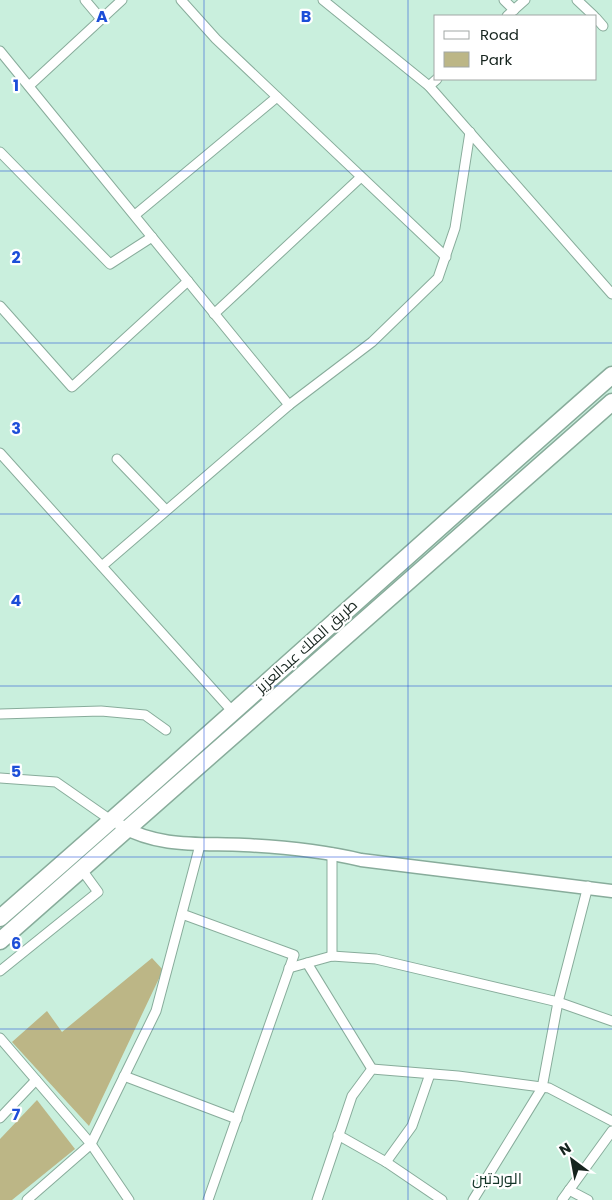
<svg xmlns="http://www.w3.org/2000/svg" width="612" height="1200" viewBox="0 0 612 1200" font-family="Poppins,Cairo,sans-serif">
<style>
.green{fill:#bcb686}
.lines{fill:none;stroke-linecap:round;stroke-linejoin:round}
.street-casing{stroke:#88ac9b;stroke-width:11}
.secondary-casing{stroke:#88ac9b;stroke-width:15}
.highway-casing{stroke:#88ac9b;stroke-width:19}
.street{stroke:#fff;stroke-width:9}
.secondary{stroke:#fff;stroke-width:12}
.highway{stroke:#fff;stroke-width:16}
.grid{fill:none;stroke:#1d4ed8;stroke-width:1;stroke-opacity:0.55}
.labels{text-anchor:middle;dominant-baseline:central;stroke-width:4.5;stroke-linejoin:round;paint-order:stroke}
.street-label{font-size:15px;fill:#16241e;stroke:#fff}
.neighbourhood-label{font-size:16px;fill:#143528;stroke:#fff}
.grid-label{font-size:16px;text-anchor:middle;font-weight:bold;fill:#1d4ed8;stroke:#fff;stroke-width:4.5;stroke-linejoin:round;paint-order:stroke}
</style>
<rect width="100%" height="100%" fill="#c9efdd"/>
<g class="green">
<polygon points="152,958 163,970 89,1126 12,1042 47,1011 62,1032"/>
<polygon points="37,1100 75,1149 12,1200 0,1200 0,1139"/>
</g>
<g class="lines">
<g class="street-casing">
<g id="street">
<polyline points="85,0 101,19"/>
<polyline points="181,0 216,39 446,257"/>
<polyline points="323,0 429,86 612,294"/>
<polyline points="504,0 514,10"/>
<polyline points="577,0 594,16"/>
<polyline points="507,16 525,0"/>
<polyline points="596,18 603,26"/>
<polyline points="0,51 289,405 102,566"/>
<polyline points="29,86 122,0"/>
<polyline points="429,86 437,79"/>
<polyline points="0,152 110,264 152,237"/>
<polyline points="135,215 277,97"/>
<polyline points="0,306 72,387 188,281"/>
<polyline points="214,314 361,177"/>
<polyline points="289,405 372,342 438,278 455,228 470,132"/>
<polyline points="0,453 233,712"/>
<polyline points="117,459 166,510"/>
<polyline points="0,714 101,711 145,715 166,730"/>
<polyline points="0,778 56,782 112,821"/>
<polyline points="332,853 332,956"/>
<polyline points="182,914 294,955 208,1200"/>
<polyline points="307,963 372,1069"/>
<polyline points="289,968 332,956 376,959 558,1002 612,1021"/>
<polyline points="0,971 98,892 82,870"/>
<polyline points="0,1038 91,1144 129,1200"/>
<polyline points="124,1076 237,1119"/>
<polyline points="0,1118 36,1080"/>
<polyline points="338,1135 386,1162 442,1200"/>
<polyline points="386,1162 412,1126 430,1074"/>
<polyline points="569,1190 588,1200"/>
<polyline points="27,1200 91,1144 156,1011 200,845"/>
<polyline points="317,1200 352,1096 372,1069 458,1076 549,1088 612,1121"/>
<polyline points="473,1200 542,1088 558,1002 588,886"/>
<polyline points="562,1200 612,1131"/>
</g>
</g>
<g class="secondary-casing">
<path id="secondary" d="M121,826c39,22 79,17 123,19 39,2 79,6 117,15l251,31"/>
</g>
<g class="highway-casing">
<g id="highway">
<path d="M0,918c206,-179 407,-363 612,-543"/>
<polyline points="0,941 612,402"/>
</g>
</g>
<use href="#street" class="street"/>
<use href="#secondary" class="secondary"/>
<use href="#highway" class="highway"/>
</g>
<path class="grid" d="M204,0v1200M408,0v1200M0,171h612M0,343h612M0,514h612M0,686h612M0,857h612M0,1029h612"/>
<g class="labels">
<g class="street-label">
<text transform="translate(306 646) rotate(-42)">طريق الملك عبدالعزيز</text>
</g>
<g class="neighbourhood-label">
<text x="497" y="1178">الوردتين</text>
</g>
</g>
<g class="grid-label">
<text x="102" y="22">A</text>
<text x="306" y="22">B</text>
<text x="16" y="91">1</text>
<text x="16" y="263">2</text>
<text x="16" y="434">3</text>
<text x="16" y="606">4</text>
<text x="16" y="777">5</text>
<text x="16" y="949">6</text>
<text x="16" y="1120">7</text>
</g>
<rect x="434" y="15" width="162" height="65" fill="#ffffff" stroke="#a2a7a5"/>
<rect x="444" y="31" width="25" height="8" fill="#ffffff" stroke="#a2a7a5"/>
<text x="480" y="40" font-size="15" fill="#16241e">Road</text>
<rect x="444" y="52" width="25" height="15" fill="#bcb686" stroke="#a2a7a5"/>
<text x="480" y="65" font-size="15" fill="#16241e">Park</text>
<g transform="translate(572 1160) rotate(328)" stroke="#ffffff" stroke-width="4" paint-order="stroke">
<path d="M0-4L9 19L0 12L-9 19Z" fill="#16241e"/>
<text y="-8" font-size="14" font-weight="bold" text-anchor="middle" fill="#16241e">N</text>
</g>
</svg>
